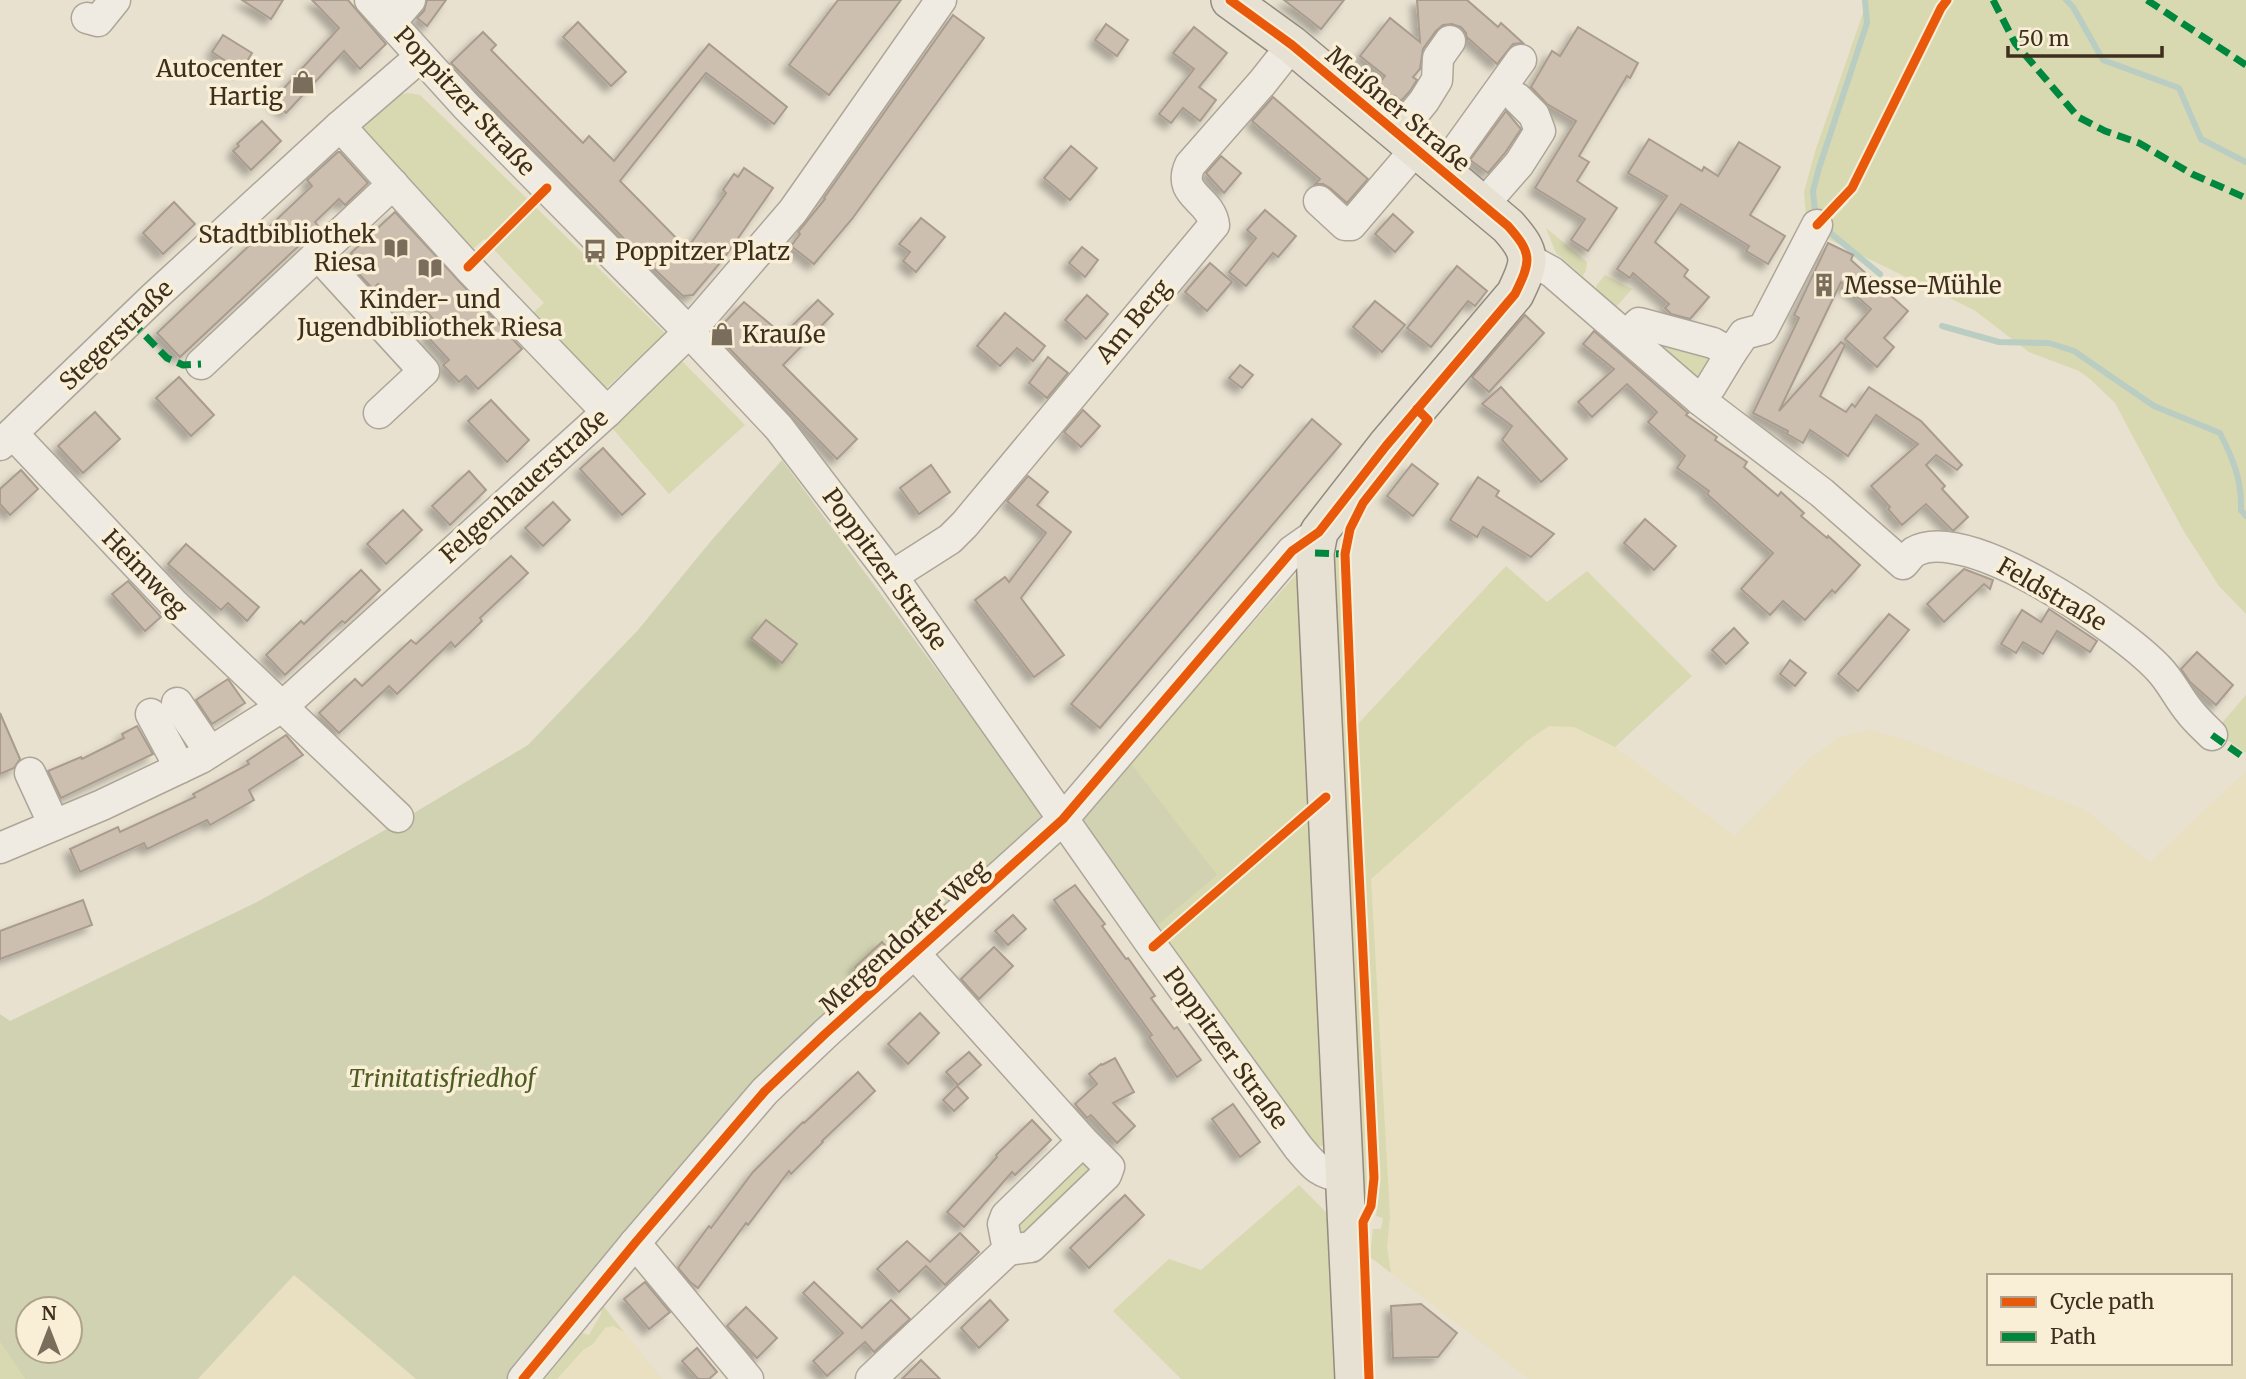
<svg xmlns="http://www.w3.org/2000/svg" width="2246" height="1379" viewBox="0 0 2246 1379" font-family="Merriweather,serif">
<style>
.farmland{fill:#e8e0c0;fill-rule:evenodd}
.green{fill:#d8d8b1}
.cemetery{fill:#d1d2b1;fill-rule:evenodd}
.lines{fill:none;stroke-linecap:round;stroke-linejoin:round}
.stream{stroke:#bacdc3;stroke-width:6}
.building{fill:#ccbfb0;stroke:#a99c8e;stroke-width:2;filter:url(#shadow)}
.minor-casing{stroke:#ada698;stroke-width:33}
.major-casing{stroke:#938b7f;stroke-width:40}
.minor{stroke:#efebe2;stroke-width:30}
.major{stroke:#e7e1d3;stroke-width:37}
.quiet{stroke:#00873e;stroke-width:7;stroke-dasharray:14 7;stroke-linecap:butt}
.cycleway-casing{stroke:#f8efd6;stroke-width:13}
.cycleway{stroke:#e8590c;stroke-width:9}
.labels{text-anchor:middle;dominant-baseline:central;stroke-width:7;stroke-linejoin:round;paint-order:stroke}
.poi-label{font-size:24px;fill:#3e2e1e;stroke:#f8efd6;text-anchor:start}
.street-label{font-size:24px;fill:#3e2e1e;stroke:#f8efd6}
.park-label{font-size:24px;font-style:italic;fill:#4d5c23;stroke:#f8efd6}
</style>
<defs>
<filter id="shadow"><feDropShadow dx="-6" dy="6" stdDeviation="3.5" flood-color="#0004"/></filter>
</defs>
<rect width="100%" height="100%" fill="#e8e1d0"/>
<g class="farmland">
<path d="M1549,726l25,1 41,20 120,89 74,-77 29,-21 30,-8 30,7 187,73 65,52 96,-91v608h-717l-138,-106 -4,-26 3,-30 -19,-338 156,-138zM1989,1276h241v87h-241z"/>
<polygon points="294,1275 416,1379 198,1379"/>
<polygon points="613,1326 624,1332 662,1379 557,1379 583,1350 593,1344 605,1328"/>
</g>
<g class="green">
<polygon points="1862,0 2246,0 2246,614 2219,586 2183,530 2115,403 2090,379 2079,371 2029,352 1974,310 1826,238 1822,230 1849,202 1841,193 1814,218 1806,215 1804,192 1815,152 1865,7"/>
<polygon points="408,93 420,95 440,114 666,334 604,390 533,313 544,303 484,239 473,249 360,126 396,96"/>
<polygon points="1546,228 1587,262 1586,270 1583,276 1556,253"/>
<polygon points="1605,275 1632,289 1616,307 1597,290 1596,286"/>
<polygon points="1656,338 1711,358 1701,382 1656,340"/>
<polygon points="680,359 745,425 669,494 607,422"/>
<polygon points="1327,556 1342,557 1367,1188 1364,1213"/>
<polygon points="1506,566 1547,602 1587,571 1692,676 1615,747 1574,727 1549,726 1527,741 1371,879 1390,1217 1387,1247 1391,1273 1370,1257 1373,1229 1381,1229 1383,1218 1376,1216 1380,1182 1355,727"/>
<polygon points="1302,568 1329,1142 1322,1146 1314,1145 1155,927 1129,761"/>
<polygon points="2246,695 2246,753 2215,731"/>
<polygon points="1080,1157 1100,1170 1018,1238 1015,1216"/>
<polygon points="1299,1185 1328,1214 1343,1379 1181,1379 1113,1311 1169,1259 1201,1270"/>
<polygon points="602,1304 624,1332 613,1326 605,1328 593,1344 583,1350 557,1379 545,1379 582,1333 589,1335 601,1314"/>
<polygon points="0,1342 25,1379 0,1379"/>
</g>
<g class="cemetery">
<path d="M782,460l264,358 -422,423 -116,138h-92l-122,-104 -96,104h-173l-25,-37v-328l10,7 247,-119 135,-76 136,-81 110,-115 73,-89zM28,1309h42v42h-42z"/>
<polygon points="1129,761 1217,875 1155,927 1078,818"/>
</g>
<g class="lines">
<g class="stream">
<polyline points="2066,0 2073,7 2103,60 2179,88 2201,139 2246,162"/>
<polyline points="1815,212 1813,191 1819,168 1867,23 1865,0"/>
<polyline points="1828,231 1880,274"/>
<path d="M1942,326l57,16 50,1 25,8 80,55 66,27c13,26 22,47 21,77l5,6"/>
</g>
</g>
<g class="building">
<polygon points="242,0 283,0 271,19"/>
<polygon points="312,0 348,0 386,44 360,69 344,51 286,113 273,100 339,28"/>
<polygon points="427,0 446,0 427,26 417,18 424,11"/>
<polygon points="838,0 901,0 829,95 789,65"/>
<polygon points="1284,0 1344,0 1321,29"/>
<polygon points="1417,0 1467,0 1498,27 1501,23 1523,43 1513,44 1497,64 1468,38 1467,40 1466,33 1461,27 1452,24 1443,25 1436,31 1423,49 1420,69 1413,77 1417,80 1410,91 1401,101 1395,96 1393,99 1377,86 1385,76 1360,56 1390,18 1420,42"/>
<polygon points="953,15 984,38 852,219 814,264 791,246 800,234 798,232 825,199 824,198"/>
<polygon points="578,22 626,72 611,86 563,37"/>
<polygon points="1106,24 1128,40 1117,56 1095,40"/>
<polygon points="1194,27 1227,53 1199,87 1216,100 1200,121 1183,108 1171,123 1159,114 1194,69 1173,53"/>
<polygon points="1578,27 1638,63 1630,78 1627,76 1579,156 1589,162 1577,181 1617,208 1588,251 1571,240 1585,219 1535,188 1576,121 1547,104 1531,87 1552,51 1560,56"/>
<polygon points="483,32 496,45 491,50 583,143 589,136 614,161 709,44 787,107 774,124 706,73 620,181 687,249 726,193 723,190 734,174 738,177 744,168 773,188 725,257 693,295 683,296 649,264 451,63"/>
<polygon points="223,35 252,53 241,71 212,52"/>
<polygon points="1273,97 1368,179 1347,203 1330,188 1323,184 1315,184 1320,179 1252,121"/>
<polygon points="1506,111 1521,129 1505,153 1488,173 1470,160"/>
<polygon points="262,121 281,141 251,170 233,151 239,146 237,144"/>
<polygon points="1649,139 1702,171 1704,167 1718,176 1739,142 1780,167 1750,215 1785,236 1768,264 1746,251 1749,246 1681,204 1655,242 1688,270 1684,276 1709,297 1690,319 1671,314 1665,308 1669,304 1633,273 1630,278 1617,269 1667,196 1628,173"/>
<polygon points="1071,146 1097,168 1070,200 1044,178"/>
<polygon points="338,152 340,152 368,183 345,205 339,199 315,222 319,227 180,357 157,333 312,186 307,180"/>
<polygon points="1221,156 1241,173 1224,193 1206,173"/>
<polygon points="174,202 195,224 163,254 143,233"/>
<polygon points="1265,210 1296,236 1278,257 1273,253 1246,286 1229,272 1256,238 1247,230"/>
<polygon points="395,212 522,349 478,389 466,376 459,382 443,365 449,360 426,335 438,324 414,299 402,310 378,284 373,289 357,272 363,266 351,253"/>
<polygon points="1393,214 1413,232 1395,252 1375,234"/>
<polygon points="921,218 945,237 916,272 903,261 910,252 899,244"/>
<polygon points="1828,243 1853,255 1851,260 1908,311 1884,338 1894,347 1877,367 1845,339 1871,309 1841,282 1779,411 1841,342 1845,345 1820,396 1846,412 1852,404 1855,407 1869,387 1921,421 1962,465 1957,470 1936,455 1926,465 1945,486 1942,489 1968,517 1953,531 1926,504 1902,525 1888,509 1890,507 1871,486 1918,444 1876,415 1848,456 1810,430 1803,443 1787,434 1788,431 1753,413 1799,318 1794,315"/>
<polygon points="1082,247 1098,260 1085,277 1069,263"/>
<polygon points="1210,263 1232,282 1207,311 1185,292"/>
<polygon points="1457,266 1487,291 1475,306 1468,301 1431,347 1407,328"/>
<polygon points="1087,295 1108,314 1086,339 1065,320"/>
<polygon points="818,300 833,314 783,365 857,439 837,459 722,341 723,324 744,302 783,335"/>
<polygon points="1375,301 1405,325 1382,352 1353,327"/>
<polygon points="1005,313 1045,346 1033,361 1017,348 1000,366 977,346"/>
<polygon points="1525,315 1544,333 1489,392 1472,377"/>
<polygon points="1594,331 1688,413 1686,415 1717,437 1715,440 1747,462 1744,467 1778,496 1781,492 1804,513 1801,516 1827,538 1828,536 1860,565 1835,593 1832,590 1805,620 1783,601 1770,615 1741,589 1773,553 1707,494 1709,491 1677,468 1685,456 1648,422 1657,412 1627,384 1592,417 1578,402 1614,369 1583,344"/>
<polygon points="1048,357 1068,373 1047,398 1029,383"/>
<polygon points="1240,365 1253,375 1242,388 1229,378"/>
<polygon points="179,377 214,415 191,436 156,398"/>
<polygon points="1501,387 1567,459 1541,482 1502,440 1512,426 1482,404"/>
<polygon points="491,400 529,440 507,462 468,421"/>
<polygon points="1083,410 1100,426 1081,447 1064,432"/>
<polygon points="95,412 120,439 83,473 58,446"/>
<polygon points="1312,419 1341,444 1100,728 1071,704"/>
<polygon points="603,448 645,494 622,515 580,469"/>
<polygon points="1412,464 1438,484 1413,516 1387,496"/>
<polygon points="931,465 950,492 919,514 900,488"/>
<polygon points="21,470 38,489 10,515 0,504 0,489"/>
<polygon points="469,471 486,490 450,525 432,506"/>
<polygon points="1028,476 1048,492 1037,505 1071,532 1021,598 1064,655 1034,677 975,600 1005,577 1009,582 1046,533 1007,501"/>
<polygon points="1478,477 1499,491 1496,496 1554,534 1531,557 1483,527 1477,537 1450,520"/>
<polygon points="553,502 570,520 543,546 525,528"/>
<polygon points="403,510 422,530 386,564 367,544"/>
<polygon points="1645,519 1676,546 1654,570 1624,543"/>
<polygon points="186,544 259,607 247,621 228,603 221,610 168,564"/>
<polygon points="511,556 528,573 480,618 482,621 455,647 451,642 397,694 389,686 339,733 319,713 355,679 362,686 411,640 416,644"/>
<polygon points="1964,569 1993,580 1990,589 1984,584 1944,622 1927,604"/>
<polygon points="361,570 380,590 345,623 342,621 285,675 266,655 301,621 304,624"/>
<polygon points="128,581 161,617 145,631 112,594"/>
<polygon points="2049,609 2097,641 2090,652 2057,631 2043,654 2023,642 2016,653 2001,644 2022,610 2041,622"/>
<polygon points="1889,614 1909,630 1858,691 1838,674"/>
<polygon points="766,620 797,644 782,663 751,638"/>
<polygon points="1734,628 1748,643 1726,664 1712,650"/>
<polygon points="2197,652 2233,685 2216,705 2190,682 2181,669"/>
<polygon points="1790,660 1806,673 1795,686 1780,674"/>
<polygon points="228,679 245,703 212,724 196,700"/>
<polygon points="0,713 20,759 14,768 0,774"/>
<polygon points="137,726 153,754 61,798 48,771 81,757 82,759 124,738 122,734"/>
<polygon points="286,735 303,755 249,790 254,800 210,825 207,820 147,849 144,843 80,872 70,849 118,827 120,832 195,797 193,794 249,764 247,761"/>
<polygon points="1075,885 1105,924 1102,926 1126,959 1128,958 1155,996 1151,998 1174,1029 1177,1027 1201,1060 1177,1077 1149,1037 1152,1035 1054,900"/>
<polygon points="83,900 92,925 0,959 0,931"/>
<polygon points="1013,915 1026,929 1008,945 995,931"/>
<polygon points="882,942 890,951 863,976 855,967"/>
<polygon points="994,947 1013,966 979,999 961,979"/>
<polygon points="920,1013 939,1033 908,1064 888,1044"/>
<polygon points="969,1052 981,1065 958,1085 946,1072"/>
<polygon points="1115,1058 1134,1092 1113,1103 1135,1126 1117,1143 1091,1115 1087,1118 1075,1104 1097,1084 1089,1074 1101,1064 1102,1065"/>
<polygon points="858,1072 875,1091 822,1141 823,1142 791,1174 789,1171 748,1225 746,1223 698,1288 690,1282 678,1268 709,1226 711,1228 753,1172 803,1122 804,1123"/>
<polygon points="957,1086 968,1098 954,1111 943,1100"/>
<polygon points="1233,1104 1260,1142 1240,1157 1212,1119"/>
<polygon points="1032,1120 1051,1140 1015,1175 1012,1172 964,1227 947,1212 997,1157 996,1155"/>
<polygon points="1125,1195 1144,1215 1089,1268 1070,1248"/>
<polygon points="960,1233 979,1252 945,1285 926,1266 899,1292 877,1269 907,1241 930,1262"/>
<polygon points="645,1282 670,1312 649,1329 624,1299"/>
<polygon points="814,1282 862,1328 891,1300 910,1319 874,1352 865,1342 827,1376 813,1361 843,1333 803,1293"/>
<polygon points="990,1300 1008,1320 979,1348 961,1328"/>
<polygon points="1421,1304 1457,1333 1438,1357 1393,1358 1391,1306"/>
<polygon points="746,1307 777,1338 757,1358 727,1326"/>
<polygon points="697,1348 717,1372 709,1379 698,1379 682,1361"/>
<polygon points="921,1360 940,1379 902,1379"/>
</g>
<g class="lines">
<g class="minor-casing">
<g id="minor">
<path d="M370,0l96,106 223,226 90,96 113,148 261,371 145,200c16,19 21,27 46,30"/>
<polyline points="87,18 98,21 115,0"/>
<polyline points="391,22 410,0"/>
<polyline points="340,126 468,267 607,412"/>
<polyline points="1398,133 1424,101 1437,80 1438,58 1450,41"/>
<polyline points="1442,170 1521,60"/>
<polyline points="1319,201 1345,225 1351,225 1416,149"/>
<polyline points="1483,205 1519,164 1540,131 1534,115 1517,98"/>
<polyline points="317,254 424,371 379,413"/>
<path d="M1528,259l24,13 148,128 122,93 81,71c3,-3 7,-9 11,-12 52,-31 208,78 244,116 13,13 20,30 32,44 6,8 14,15 22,23"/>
<polyline points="1627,335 1639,323 1713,343 1731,353 1744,334 1763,329 1817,225"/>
<polyline points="201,364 393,184"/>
<polyline points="1700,400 1711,386 1731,353"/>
<polyline points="13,434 173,603 398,817"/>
<polyline points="0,445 154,297 340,126 420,57"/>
<path d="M892,576l58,-37 15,-15 249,-299c-3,-27 -38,-29 -24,-60l72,-82 30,-38"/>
<polyline points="177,703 210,752"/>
<polyline points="151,714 180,768"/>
<polyline points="30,773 54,825"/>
<polyline points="0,848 102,805 201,758 283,706 607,412 689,332 793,211 941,0"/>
<polyline points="915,954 1083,1141 1109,1167 1106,1175 1031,1247 1008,1250 1003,1224 1006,1216 1083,1141"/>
<polyline points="635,1243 748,1379"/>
<polyline points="523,1379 635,1243 765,1091 825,1034 1063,819 1292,551 1319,532"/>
<polyline points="871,1379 1008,1250"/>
</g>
</g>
<g class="major-casing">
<path id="major" d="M1230,0l62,45 216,181c25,28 23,35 7,68l-129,152 -67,86 -4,21 39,826"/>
</g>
<use href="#minor" class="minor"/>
<use href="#major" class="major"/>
<g class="quiet">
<polyline points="1993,0 2015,43 2078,117 2105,131 2139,143 2192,174 2246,198"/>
<polyline points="2147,0 2246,65"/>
<polyline points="131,321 167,358 183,365 201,364"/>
<polyline points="1315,553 1345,554"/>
<polyline points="2212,735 2246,759"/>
</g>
<g class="cycleway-casing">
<g id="cycleway">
<polyline points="1817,225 1852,188 1941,8 1947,0"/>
<polyline points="468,267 547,188"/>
<polyline points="1153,947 1326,797"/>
<path d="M523,1379l112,-136 130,-152 60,-57 238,-215 229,-268 27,-19 67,-86 129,-152c16,-33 18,-40 -7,-68l-216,-181 -62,-45"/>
<polyline points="1369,1379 1363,1222 1371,1206 1374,1178 1352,729 1345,554 1350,529 1363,503 1428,420 1417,409"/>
</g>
</g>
<use href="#cycleway" class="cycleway"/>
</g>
<defs>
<g id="shop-bare" transform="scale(1.89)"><path d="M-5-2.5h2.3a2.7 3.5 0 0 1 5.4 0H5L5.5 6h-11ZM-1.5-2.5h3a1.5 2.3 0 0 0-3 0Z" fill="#7a6d5c" stroke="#f8efd6" stroke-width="2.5" paint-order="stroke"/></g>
<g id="library-bare" transform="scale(1.89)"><path d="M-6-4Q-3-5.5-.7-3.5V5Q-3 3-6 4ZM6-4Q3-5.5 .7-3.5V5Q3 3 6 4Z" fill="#7a6d5c" stroke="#f8efd6" stroke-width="2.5" paint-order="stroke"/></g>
<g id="bus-bare" transform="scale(1.89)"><path d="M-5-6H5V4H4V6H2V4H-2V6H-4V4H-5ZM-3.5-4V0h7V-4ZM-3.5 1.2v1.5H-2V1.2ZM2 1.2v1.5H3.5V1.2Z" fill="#7a6d5c" stroke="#f8efd6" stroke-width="2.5" paint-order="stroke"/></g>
<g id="building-bare" transform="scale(1.89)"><path d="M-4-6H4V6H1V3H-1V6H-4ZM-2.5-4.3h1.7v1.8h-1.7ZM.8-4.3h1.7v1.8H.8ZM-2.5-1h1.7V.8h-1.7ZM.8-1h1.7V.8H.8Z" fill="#7a6d5c" stroke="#f8efd6" stroke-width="2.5" paint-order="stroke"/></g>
</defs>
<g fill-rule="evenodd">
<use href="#shop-bare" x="303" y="82"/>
<use href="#library-bare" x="396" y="248"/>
<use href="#bus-bare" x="595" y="251"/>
<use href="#library-bare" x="430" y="268"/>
<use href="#building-bare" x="1824" y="285"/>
<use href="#shop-bare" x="722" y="334"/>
</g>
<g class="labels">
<g class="poi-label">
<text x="283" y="68" text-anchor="end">Autocenter<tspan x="283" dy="28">Hartig</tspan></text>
<text x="376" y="234" text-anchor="end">Stadtbibliothek<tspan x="376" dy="28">Riesa</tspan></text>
<text x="615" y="251">Poppitzer Platz</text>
<text x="1844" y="285">Messe-Mühle</text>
<text x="430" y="299" text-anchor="middle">Kinder- und<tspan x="430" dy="28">Jugendbibliothek Riesa</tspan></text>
<text x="742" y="334">Krauße</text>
</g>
<g class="street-label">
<text transform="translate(465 101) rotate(47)">Poppitzer Straße</text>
<text transform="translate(1398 109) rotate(40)">Meißner Straße</text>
<text transform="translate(1133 321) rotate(-50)">Am Berg</text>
<text transform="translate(116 335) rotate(-44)">Stegerstraße</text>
<text transform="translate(524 486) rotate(-42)">Felgenhauerstraße</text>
<text transform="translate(885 569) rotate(54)">Poppitzer Straße</text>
<text transform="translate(145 573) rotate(46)">Heimweg</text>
<text transform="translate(2052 594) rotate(30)">Feldstraße</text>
<text transform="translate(904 937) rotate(-42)">Mergendorfer Weg</text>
<text transform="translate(1226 1048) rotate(54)">Poppitzer Straße</text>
</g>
<g class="park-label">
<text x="442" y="1078">Trinitatisfriedhof</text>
</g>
</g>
<rect x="1987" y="1274" width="245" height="91" fill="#f8efd6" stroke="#aea28c" stroke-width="2"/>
<rect x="2001" y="1297" width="35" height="10" fill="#e8590c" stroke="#aea28c" stroke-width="2"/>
<text x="2050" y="1309" font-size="21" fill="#3e2e1e">Cycle path</text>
<rect x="2001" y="1332" width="35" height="10" fill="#00873e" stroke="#aea28c" stroke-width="2"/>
<text x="2050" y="1344" font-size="21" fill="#3e2e1e">Path</text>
<g transform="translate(49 1330)"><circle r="33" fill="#f8efd6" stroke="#aea28c" stroke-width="2"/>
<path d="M0-5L12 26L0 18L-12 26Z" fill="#7a6d5c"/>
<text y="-10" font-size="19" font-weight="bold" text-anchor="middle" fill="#3e2e1e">N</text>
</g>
<path d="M2008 46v10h154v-10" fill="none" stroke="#3e2e1e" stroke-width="3.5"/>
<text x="2018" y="46" font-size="21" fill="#3e2e1e" stroke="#f8efd6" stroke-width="5" paint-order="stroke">50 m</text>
</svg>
